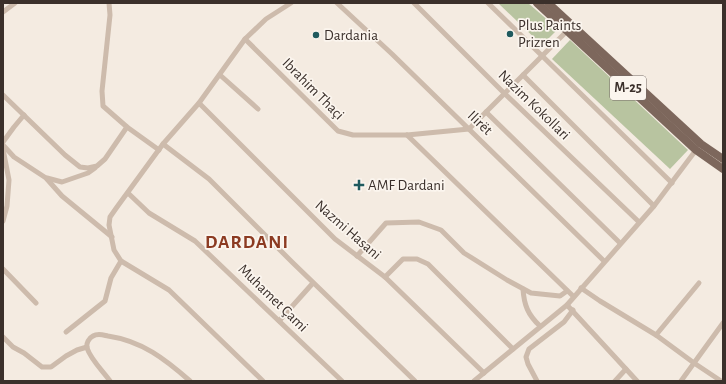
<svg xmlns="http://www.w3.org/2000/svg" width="726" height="384" viewBox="0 0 726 384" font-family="'Alegreya Sans',sans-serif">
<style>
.green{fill:#b8c4a0}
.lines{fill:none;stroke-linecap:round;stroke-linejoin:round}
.minor{stroke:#cdbbac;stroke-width:5}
.primary{stroke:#7d675c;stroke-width:8}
.poi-dot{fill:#1f5a5e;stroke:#fbf5ee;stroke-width:1.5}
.labels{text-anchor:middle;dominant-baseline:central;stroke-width:3.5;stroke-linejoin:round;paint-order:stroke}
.shield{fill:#fbf5ee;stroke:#756b66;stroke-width:1}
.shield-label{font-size:14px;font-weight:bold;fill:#3b302b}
.poi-label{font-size:15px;fill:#3b302b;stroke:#fbf5ee;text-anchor:start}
.street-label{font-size:15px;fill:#3b302b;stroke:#fbf5ee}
.district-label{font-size:19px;font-weight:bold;letter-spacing:1px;fill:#8c3b22;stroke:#fbf5ee}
</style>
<rect width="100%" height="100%" fill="#f4ebe1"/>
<g class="green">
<polygon points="498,3 528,3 558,29 542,45"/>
<polygon points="570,40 688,150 670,169 552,59"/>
</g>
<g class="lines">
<g class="minor">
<polyline points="109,3 110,15 102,91 103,106 127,127 159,150"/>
<polyline points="337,3 392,54 604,261"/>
<polyline points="414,3 504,93 639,222"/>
<polyline points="488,3 672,183"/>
<polyline points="3,12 15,3"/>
<polyline points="245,39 338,131 353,135 407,135 469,129 568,30"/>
<polyline points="220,75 258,109"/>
<polyline points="523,75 654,206"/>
<polyline points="3,95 65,155 80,167 88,168 97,166 105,159 127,127"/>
<polyline points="199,103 335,239 385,277 484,373"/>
<polyline points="486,112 620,243"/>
<polyline points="407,135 573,296"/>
<polyline points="3,142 14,127 24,115"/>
<polyline points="163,144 209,179 292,262 415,381"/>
<polyline points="3,145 14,157 46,178 62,196 112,237"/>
<polyline points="3,149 9,180 7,206 3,221"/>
<polyline points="47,178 62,182 88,173 95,168"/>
<polyline points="128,193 149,213 195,241 342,381"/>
<polyline points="357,256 386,223 419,222 441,230 464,253 507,280 531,293 560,296 567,291"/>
<polyline points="3,269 36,303"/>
<polyline points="385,277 403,259 417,259 428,264 513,349"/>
<polyline points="581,288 600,301 656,335 694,363 681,381"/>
<path d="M523,289c1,16 5,26 17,37"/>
<polyline points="567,305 637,381"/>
<polyline points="279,321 313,283"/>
<polyline points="66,332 105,301 111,278 121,261"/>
<polyline points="656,335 699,283"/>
<polyline points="3,337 13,347 24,353 42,367 51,367 66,356 77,350 87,347"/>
<path d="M110,381c-7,-10 -19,-21 -23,-33 -1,-5 2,-10 6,-12 5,-3 10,-1 15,0 34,5 57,23 82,45"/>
<polyline points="263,381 169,290 121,261 114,250 109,225 110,217 117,207 163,144 199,103 245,39 266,19 291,3"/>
<polyline points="474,381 567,305 654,206 696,150"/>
<polyline points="537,381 528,364 526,357 529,349 564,322 573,310"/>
<polyline points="615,381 626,369"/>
<polyline points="721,381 694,363 723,323"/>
</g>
<g class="primary">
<polyline points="537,3 696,150 723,169"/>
<polyline points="548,3 701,144 723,159"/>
</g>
</g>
<g class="poi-dot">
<circle cx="510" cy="34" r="4"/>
<circle cx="316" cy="35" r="4"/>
<path d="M357 179h4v4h4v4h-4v4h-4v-4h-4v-4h4z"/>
</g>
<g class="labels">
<rect class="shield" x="610" y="76" width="36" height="24" rx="3"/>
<g class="shield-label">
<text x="628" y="88">M-25</text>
</g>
<g class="poi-label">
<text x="518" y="25">Plus Paints<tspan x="518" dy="17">Prizren</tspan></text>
<text x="324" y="35">Dardania</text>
<text x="368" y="185">AMF Dardani</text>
</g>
<g class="street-label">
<text transform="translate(313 89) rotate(45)">Ibrahim Thaçi</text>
<text transform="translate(534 105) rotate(44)">Nazim Kokollari</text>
<text transform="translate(480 123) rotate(44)">Ilirët</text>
<text transform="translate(348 230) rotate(41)">Nazmi Hasani</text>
<text transform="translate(273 298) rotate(44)">Muhamet Çami</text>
</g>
<g class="district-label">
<text x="247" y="242">DARDANI</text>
</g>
</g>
<rect width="726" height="384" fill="none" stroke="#3b302b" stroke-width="8"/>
</svg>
